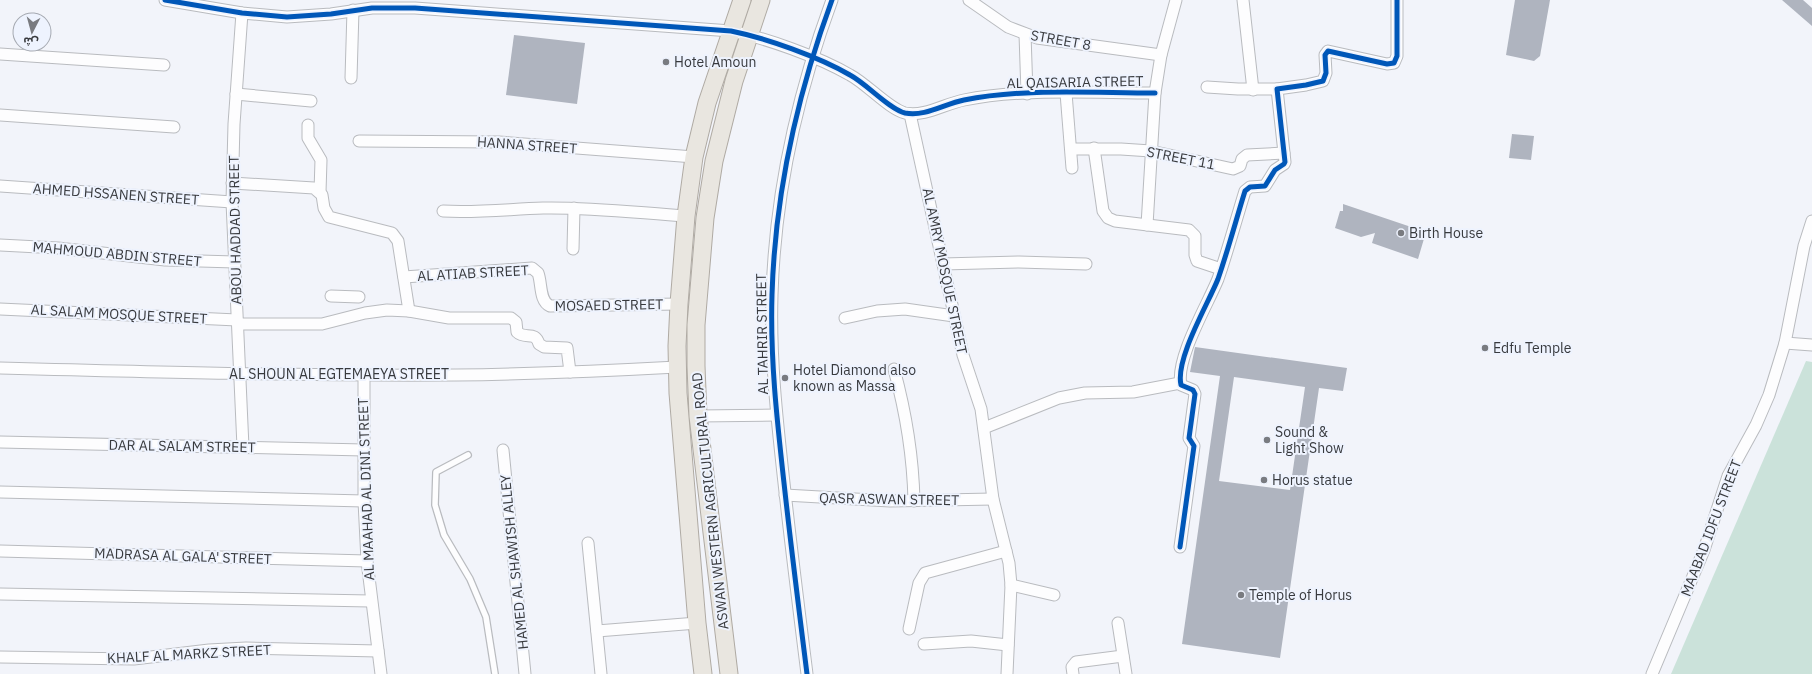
<svg xmlns="http://www.w3.org/2000/svg" width="1812" height="674" viewBox="0 0 1812 674" font-family="'IBM Plex Sans','Noto Sans Arabic',sans-serif">
<style>
.green{fill:#cbe2da}
.building{fill:#afb4bf;fill-rule:evenodd}
.lines{fill:none;stroke-linecap:round;stroke-linejoin:round}
.lane-casing{stroke:#b9bbbf;stroke-width:8}
.street-casing{stroke:#b9bbbf;stroke-width:13}
.primary-casing{stroke:#afaaa3;stroke-width:19}
.lane{stroke:#fdfdfe;stroke-width:5.5}
.street{stroke:#fdfdfe;stroke-width:11}
.primary{stroke:#e9e6e0;stroke-width:17}
.cycleway-casing{stroke:#eef3fe;stroke-width:8}
.cycleway{stroke:#0057b8;stroke-width:5}
.poi-dot{fill:#797b80;stroke:#eef3fe;stroke-width:1.5}
.labels{text-anchor:middle;dominant-baseline:central;stroke-width:4;stroke-linejoin:round;paint-order:stroke}
.street-label{font-size:14px;fill:#383a3e;stroke:#eef3fe}
.poi-label{font-size:14px;fill:#383a3e;stroke:#eef3fe;text-anchor:start}
</style>
<rect width="100%" height="100%" fill="#f2f4fa"/>
<polygon class="green" points="1806,361 1812,362 1812,674 1671,674"/>
<g class="building">
<polygon points="1515,0 1550,0 1540,56 1534,61 1506,55"/>
<polygon points="1782,0 1803,0 1812,8 1812,26"/>
<polygon points="514,35 585,43 577,104 506,95"/>
<polygon points="1512,134 1534,136 1531,160 1509,158"/>
<polygon points="1343,204 1426,232 1418,259 1372,243 1375,233 1361,237 1335,228 1340,211 1343,211"/>
<path d="M1195,347l152,21 -4,23 -24,-3 -39,270 -98,-14 38,-268 -30,-4zM1234,377l71,10 -15,103 -71,-9z"/>
</g>
<g class="lines">
<g class="lane-casing">
<polyline id="lane" points="468,455 436,472 435,505 444,535 470,579 486,617 495,674"/>
</g>
<g class="street-casing">
<g id="street">
<path d="M165,0l77,13 45,4 44,-3 41,-6h43l316,23c35,7 88,26 119,44 17,9 39,34 55,38 20,4 39,-9 59,-13 60,-12 129,-7 191,-7"/>
<polyline points="969,0 1008,27 1037,38 1161,55"/>
<polyline points="1243,0 1253,90"/>
<polyline points="242,13 234,124 232,202 243,447"/>
<polyline points="1025,34 1027,94"/>
<polyline points="0,54 164,65"/>
<polyline points="351,78 353,10"/>
<polyline points="1207,87 1238,89 1277,89"/>
<polyline points="1066,93 1072,168"/>
<polyline points="236,94 311,101"/>
<polyline points="910,114 963,355 981,409 993,499 1009,563 1011,585 1007,674"/>
<polyline points="0,115 174,127"/>
<polyline points="308,125 308,138 321,160 320,192"/>
<polyline points="359,141 499,142 694,157"/>
<polyline points="1094,148 1103,211 1108,218 1115,221 1189,230 1195,236 1195,255 1197,261 1221,269"/>
<polyline points="1071,149 1121,149 1151,151 1233,169 1240,166 1242,159 1247,155 1284,153"/>
<polyline points="232,183 314,188 322,195 324,208 329,217 392,233 398,241 409,311"/>
<polyline points="0,186 232,202"/>
<path d="M443,211c34,2 67,-2 100,-3 48,-1 96,5 143,8"/>
<polyline points="1147,225 1155,93 1161,55 1176,0"/>
<polyline points="0,245 58,248 165,260 235,262"/>
<polyline points="573,249 574,208"/>
<polyline points="943,264 1019,262 1086,264"/>
<path d="M404,277l128,-9 6,5c4,10 1,28 12,33l129,-2"/>
<polyline points="331,296 359,297"/>
<polyline points="0,309 237,320"/>
<polyline points="845,318 877,311 905,309 954,316"/>
<path d="M238,324h84l43,-11 22,-3 22,1 40,7h62l5,4 1,10c8,8 18,-2 22,12l5,3 23,1 3,24"/>
<polyline points="1785,343 1812,345"/>
<path d="M0,368c152,4 304,8 456,7 74,-1 148,-4 221,-8"/>
<path d="M894,369c12,44 19,86 20,132"/>
<polyline points="364,375 364,501 367,561 381,674"/>
<polyline points="698,416 776,415"/>
<polyline points="984,428 1059,398 1085,393 1133,392 1180,383"/>
<polyline points="0,442 364,450"/>
<polyline points="503,450 525,674"/>
<polyline points="0,492 364,501"/>
<polyline points="785,495 890,501 993,499"/>
<polyline points="588,543 601,674"/>
<path d="M1180,547l14,-101 -5,-8 6,-44 -2,-4 -12,-5c-6,-26 27,-81 37,-106 10,-29 18,-59 27,-88l5,-4 15,-1 10,-16 9,-6 1,-2 -8,-73 29,-4 17,-4 3,-8 -1,-18 3,-4 59,13 7,-1 3,-7v-56"/>
<polyline points="0,551 367,561"/>
<polyline points="1011,585 1054,595"/>
<polyline points="0,594 370,601"/>
<polyline points="1118,623 1126,674"/>
<polyline points="909,629 919,583 925,573 1006,551"/>
<polyline points="597,631 697,623"/>
<polyline points="924,644 971,641 1008,645"/>
<polyline points="0,657 134,659 209,650 246,648 378,651"/>
<path d="M807,674c-8,-64 -16,-127 -23,-191 -7,-63 -14,-125 -12,-188 3,-102 25,-200 60,-295"/>
<polyline points="1073,674 1072,667 1076,662 1123,656"/>
<polyline points="1652,674 1704,550 1728,476 1756,425 1769,395 1785,343 1804,246 1812,221"/>
</g>
</g>
<g class="primary-casing">
<g id="primary">
<polyline points="703,674 697,623 678,393 677,346 679,304 686,216 694,157 707,103 742,0"/>
<polyline points="729,674 698,416 696,366 696,325 705,218 714,161 734,81 761,0"/>
</g>
</g>
<use href="#lane" class="lane"/>
<use href="#street" class="street"/>
<use href="#primary" class="primary"/>
<g class="cycleway-casing">
<g id="cycleway">
<path d="M165,0l77,13 45,4 44,-3 41,-6h43l316,23c35,7 88,26 119,44 17,9 39,34 55,38 20,4 39,-9 59,-13 60,-12 129,-7 191,-7"/>
<path d="M1180,547l14,-101 -5,-8 6,-44 -2,-4 -12,-5c-6,-26 27,-81 37,-106 10,-29 18,-59 27,-88l5,-4 15,-1 10,-16 9,-6 1,-2 -8,-73 29,-4 17,-4 3,-8 -1,-18 3,-4 59,13 7,-1 3,-7v-56"/>
<path d="M807,674c-8,-64 -16,-127 -23,-191 -7,-63 -14,-125 -12,-188 3,-102 25,-200 60,-295"/>
</g>
</g>
<use href="#cycleway" class="cycleway"/>
</g>
<g class="poi-dot">
<circle cx="666" cy="62" r="4"/>
<circle cx="1401" cy="233" r="4"/>
<circle cx="1485" cy="348" r="4"/>
<circle cx="785" cy="378" r="4"/>
<circle cx="1267" cy="440" r="4"/>
<circle cx="1264" cy="480" r="4"/>
<circle cx="1241" cy="595" r="4"/>
</g>
<g class="labels">
<g class="street-label">
<text transform="translate(1061 40) rotate(10)">STREET 8</text>
<text transform="translate(1075 82) rotate(-1)">AL QAISARIA STREET</text>
<text transform="translate(527 145) rotate(4)">HANNA STREET</text>
<text transform="translate(1181 158) rotate(11)">STREET 11</text>
<text transform="translate(116 194) rotate(4)">AHMED HSSANEN STREET</text>
<text transform="translate(235 230) rotate(-91)">ABOU HADDAD STREET</text>
<text transform="translate(117 254) rotate(5)">MAHMOUD ABDIN STREET</text>
<text transform="translate(945 271) rotate(78)">AL AMRY MOSQUE STREET</text>
<text transform="translate(473 273) rotate(-3)">AL ATIAB STREET</text>
<text transform="translate(609 305) rotate(-1)">MOSAED STREET</text>
<text transform="translate(119 314) rotate(3)">AL SALAM MOSQUE STREET</text>
<text transform="translate(762 334) rotate(-91)">AL TAHRIR STREET</text>
<text x="339" y="374">AL SHOUN AL EGTEMAEYA STREET</text>
<text transform="translate(182 446) rotate(1)">DAR AL SALAM STREET</text>
<text transform="translate(366 489) rotate(-92)">AL MAAHAD AL DINI STREET</text>
<text transform="translate(889 499) rotate(1)">QASR ASWAN STREET</text>
<text transform="translate(710 501) rotate(-96)">ASWAN WESTERN AGRICULTURAL ROAD</text>
<text transform="translate(1711 528) rotate(-69)">MAABAD IDFU STREET</text>
<text transform="translate(183 556) rotate(2)">MADRASA AL GALA' STREET</text>
<text transform="translate(514 562) rotate(-96)">HAMED AL SHAWISH ALLEY</text>
<text transform="translate(189 654) rotate(-3)">KHALF AL MARKZ STREET</text>
</g>
<g class="poi-label">
<text x="674" y="62">Hotel Amoun</text>
<text x="1409" y="233">Birth House</text>
<text x="1493" y="348">Edfu Temple</text>
<text x="793" y="370">Hotel Diamond also<tspan x="793" dy="16">known as Massa</tspan></text>
<text x="1275" y="432">Sound &amp;<tspan x="1275" dy="16">Light Show</tspan></text>
<text x="1272" y="480">Horus statue</text>
<text x="1249" y="595">Temple of Horus</text>
</g>
</g>
<g transform="translate(32 32) rotate(186)"><circle r="19" fill="#eef3fe" stroke="#a5a9b1"/>
<path d="M0-3L7 15L0 10L-7 15Z" fill="#797b80"/>
<text y="-6" font-size="11" font-weight="bold" text-anchor="middle" fill="#383a3e">ش</text>
</g>
</svg>
